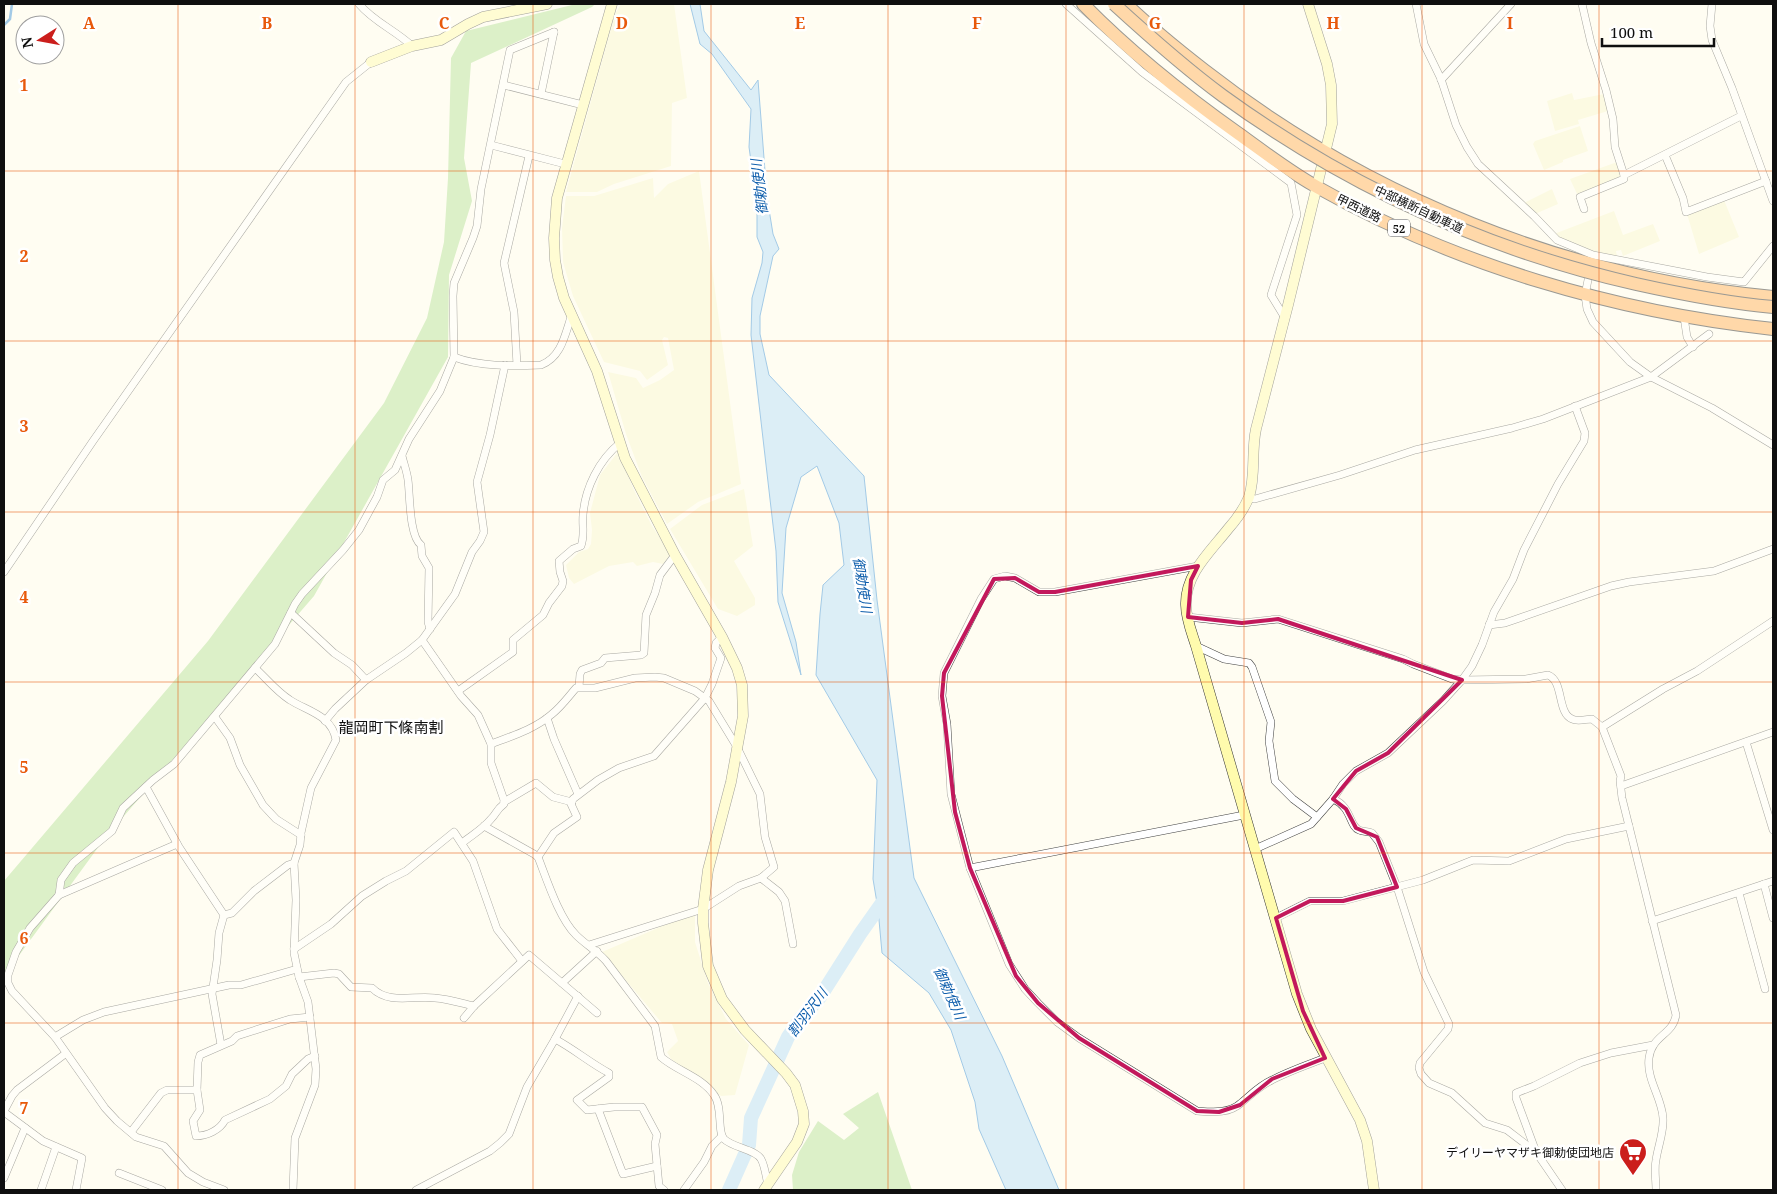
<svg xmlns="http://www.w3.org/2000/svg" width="1777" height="1194" viewBox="0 0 1777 1194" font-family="'Noto Serif','Noto Sans JP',serif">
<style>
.farmland{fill:#f8f7cf}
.forest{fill:#b2df96}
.water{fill:#b2dbfb;stroke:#338cd7}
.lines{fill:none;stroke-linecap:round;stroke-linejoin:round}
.stream{stroke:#338cd7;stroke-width:2.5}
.river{stroke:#b2dbfb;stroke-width:14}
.street-casing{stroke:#424242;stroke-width:8}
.secondary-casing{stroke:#313131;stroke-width:11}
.highway-casing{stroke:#202020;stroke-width:14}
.street{stroke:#fff;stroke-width:7}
.secondary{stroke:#fffbad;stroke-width:10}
.highway{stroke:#feaa50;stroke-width:12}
.highway-bridge-casing{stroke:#202020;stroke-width:14;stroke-linecap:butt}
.highway-bridge{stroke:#feaa50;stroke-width:12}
.marked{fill:none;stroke:#c2185b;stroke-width:4;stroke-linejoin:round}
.grid{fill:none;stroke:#e8590c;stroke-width:1;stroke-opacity:0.55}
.labels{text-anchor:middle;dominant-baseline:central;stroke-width:5;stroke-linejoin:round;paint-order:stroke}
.shield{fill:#fff;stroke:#575757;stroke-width:1}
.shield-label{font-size:11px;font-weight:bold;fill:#0f0f0f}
.street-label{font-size:12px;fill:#0f0f0f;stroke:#fff}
.poi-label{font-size:12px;fill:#0f0f0f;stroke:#fff;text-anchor:end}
.water-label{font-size:14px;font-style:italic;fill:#0e5eac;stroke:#fff}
.quarter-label{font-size:15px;fill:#0f0f0f;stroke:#fff}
.grid-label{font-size:16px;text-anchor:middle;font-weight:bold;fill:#e8590c;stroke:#fff;stroke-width:5;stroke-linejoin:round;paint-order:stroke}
</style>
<rect width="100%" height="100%" fill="#fffdf2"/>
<g class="farmland">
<polygon points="621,4 674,4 687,98 672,103 671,166 614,184 597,192 566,192 615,14"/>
<polygon points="1572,93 1574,100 1604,94 1608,111 1578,120 1579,124 1555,131 1547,101"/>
<polygon points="1580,126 1588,151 1563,160 1563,162 1544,170 1533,144 1535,141"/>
<polygon points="1617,162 1621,175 1620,179 1578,196 1570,179"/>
<polygon points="699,171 741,484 698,502 667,524 642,477 626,434 608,372 636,378 643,388 660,380 674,370 668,338 664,337 662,340 668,365 647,380 640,371 604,362 573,296 563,262 562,228 566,196 594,196 653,178 654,198 668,184"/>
<polygon points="1552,189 1558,204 1535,214 1524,203"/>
<polygon points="1724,200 1739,237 1699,254 1687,214"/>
<polygon points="1614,211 1623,235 1653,224 1660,241 1623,256 1621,250 1616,251 1617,257 1593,251 1559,239 1554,234"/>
<polygon points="618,452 634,490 652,526 671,554 663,564 653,562 637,566 633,562 609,566 574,584 569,578 566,565 579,552 588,549 591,544 592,530 590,513 600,475"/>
<polygon points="744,489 753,546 734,561 755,598 755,605 737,616 718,609 670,529 702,505"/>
<polygon points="695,912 695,942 708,983 726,1019 749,1045 735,1095 721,1096 671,1059 667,1052 678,1041 672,1024 662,1023 602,952"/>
</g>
<g class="forest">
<polygon points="576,4 595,4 592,7 471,63 464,158 472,201 449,275 448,357 314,596 105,838 4,976 4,881 208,641 384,403 427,318 444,242 448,178 451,58 466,31"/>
<polygon points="878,1092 912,1190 793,1190 792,1175 799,1152 818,1121 844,1140 859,1128 843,1114"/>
</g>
<polygon class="water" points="690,4 700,4 704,31 751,90 758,80 767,197 773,234 779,249 773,256 760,316 760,334 769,375 864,476 877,600 914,878 1002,1056 1059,1190 1006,1190 979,1129 975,1102 951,1030 929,993 882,953 878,909 873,879 877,780 816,675 820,614 823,585 844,565 839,523 817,466 801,477 786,528 782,593 796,642 801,675 778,602 776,551 751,335 752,298 762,263 763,252 757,237 757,205 749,147 751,109 712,54 700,44"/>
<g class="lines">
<polyline class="stream" points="4,25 10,19 12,4"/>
<polyline class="river" points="729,1190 749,1145 751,1118 788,1037 801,1018 820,997 860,934 889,893"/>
<g class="street-casing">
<g id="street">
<path d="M359,4c15,18 36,26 53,42"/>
<polyline points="1066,4 1142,72 1291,183 1297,215 1271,295 1285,318"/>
<polyline points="1416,4 1424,44 1441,79 1456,125 1467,147 1478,164 1534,216 1557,240 1593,255 1707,277 1744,282 1773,246"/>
<polyline points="1582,4 1591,43 1606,90 1613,119 1615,147 1624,175 1624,179 1580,197 1584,209"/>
<polyline points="1712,4 1710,26 1712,40 1732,88 1773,201"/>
<polyline points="1441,80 1511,4"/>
<polyline points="504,85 583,105"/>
<polyline points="541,94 554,32"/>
<polyline points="491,145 565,164"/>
<polyline points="1665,155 1683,198 1686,212 1766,181"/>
<polyline points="1624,175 1741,116"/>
<polyline points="1590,270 1585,295 1587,309 1593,322 1630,362 1651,377 1712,408 1773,445"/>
<polyline points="1684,317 1687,337 1693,347"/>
<path d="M454,357c26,10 59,9 87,8 21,-8 24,-31 31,-51"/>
<polyline points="517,365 514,312 504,263 529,156"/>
<path d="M402,456c2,8 5,16 6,24 2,14 1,56 13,65l1,11 7,12 -1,54 2,7"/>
<polyline points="1248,498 1255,499 1340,475 1415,450 1512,428 1543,419 1651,377 1709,334"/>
<path d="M1198,566l-143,26h-16l-24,-14 -10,-2 -11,3 -13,20 -37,74 -2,23 5,28 4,70 19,74 39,96 16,25 13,14 19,19 22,16 118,73c15,1 32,3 44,-8 11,-9 18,-17 31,-23 17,-9 35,-15 53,-22"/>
<polyline points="4,572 93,441 346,82 371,62"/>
<polyline points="291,613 334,653 352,665 366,680"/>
<path d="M1188,617l54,6 36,-4 125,40 10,5 39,15 10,1 64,-1 22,-4c16,6 9,38 24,44 5,3 14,0 20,0l10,8 19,49 -1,5 2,17 54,217c-3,20 -24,20 -27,43 -3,21 13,40 14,60 1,14 -5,28 -7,42 -2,9 0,20 0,30"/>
<polyline points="1489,625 1505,623 1611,586 1629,582 1714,571 1773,549"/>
<path d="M422,640l39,56 17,19 13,29v19l13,37v4c-8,6 -7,9 -13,15 -8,10 -19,16 -29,24"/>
<polyline points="1196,646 1224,659 1249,663 1252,667 1271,722 1269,741 1275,781 1293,799 1317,817"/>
<path d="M255,668c11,10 22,24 35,32 17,11 42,15 46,40l-25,48 -10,45 -1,12 -6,18 2,37 -2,53 5,24 9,25 8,67 -1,16 -20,53 -2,52"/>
<polyline points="579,687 580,674 582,670 601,663 605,658 641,655 644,653 646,615 655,593 660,575 675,555"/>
<path d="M458,691l55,-39v-12l30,-25 6,-12 13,-17 1,-5 -3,-9 -1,-11 14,-12 8,-3c4,-11 1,-20 2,-31 2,-27 16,-55 37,-72"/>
<polyline points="215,717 230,738 240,765 263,805 276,819 301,835"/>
<polyline points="547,718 554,739 578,794"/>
<polyline points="325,721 335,709 366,680 406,653 422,640 455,594 472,552 480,541 484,532 477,482 490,435 505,365"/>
<polyline points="1602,727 1663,689 1697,671 1773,621"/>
<polyline points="1746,742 1773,830"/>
<path d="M491,744c21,-8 44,-15 61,-30 9,-7 17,-18 24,-26h19l40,-10 20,-1 9,1 31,13 14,10 28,46 23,47 5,43 9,30 -13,11 -22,8 -36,23 -114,36"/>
<polyline points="1621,786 1773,732"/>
<polyline points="146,787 179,847 224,915 219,933 217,960 212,994 221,1045"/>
<path d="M1333,799c19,8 16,27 26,31 4,2 9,1 13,3l7,9 18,45 27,85 25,52 -1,5 -28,34 -1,5 2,6 8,9 23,10 33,30 22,7 29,22 26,38"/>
<polyline points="504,802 536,783 553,797 572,802"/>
<path d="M484,826l50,28 4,3c9,23 21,61 38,78 9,9 21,16 30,26l49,65 6,31c16,14 41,20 53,38 9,12 3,37 10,44 9,9 31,10 37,20 4,7 5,18 7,26"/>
<polyline points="1255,849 1311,824 1333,799 1343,784 1356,771 1388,753 1443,701 1462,680 1472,666 1482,645 1494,612 1513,579 1524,550 1558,484 1584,441 1585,433 1575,406"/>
<polyline points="538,857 554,833 577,817 571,804 573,799 598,780 619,768 654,756 705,698 712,684 721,658 715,648 716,643 722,637"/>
<polyline points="970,868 1244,815"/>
<polyline points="761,878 779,892 785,901 793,944"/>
<polyline points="1764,884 1773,918"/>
<polyline points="1739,893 1765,989"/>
<polyline points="59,895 177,844"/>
<polyline points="224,915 232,913 254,891 288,865 294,863"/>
<polyline points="1276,918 1310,901 1343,901 1423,880 1473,860 1509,861 1566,839 1629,826"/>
<polyline points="1652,921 1773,881"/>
<polyline points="294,949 331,924 362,896 386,881 406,871 454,832 473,861 497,929 522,961"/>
<path d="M299,977l35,-4 5,1 12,13 21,1c17,17 42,7 63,10 13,1 26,5 39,8"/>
<polyline points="562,983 597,951"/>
<path d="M310,1017l-20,2 -53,17 -5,5 -32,14 -2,7 -1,28 3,20 -7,11 3,15c11,0 24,-6 29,-16l45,-21 16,-13 6,-12 16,-15 7,-3"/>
<polyline points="464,1018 474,1006 529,955 597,1013"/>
<polyline points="55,1037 83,1020 104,1012 229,985 241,985 297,969"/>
<path d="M555,1039c19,10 35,24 54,34v4l-32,23 10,10 27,-3h28l15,28 -2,9 4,42 5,4"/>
<polyline points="598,1109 623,1174 657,1166"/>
<polyline points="4,1111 12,1096 17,1090 65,1054"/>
<polyline points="4,1112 43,1141 82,1158 76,1190"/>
<polyline points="131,1132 161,1093 167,1090 197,1090"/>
<polyline points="1536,1152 1516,1098 1516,1093 1534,1086 1580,1063 1611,1053 1653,1045"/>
<polyline points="119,1173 162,1190"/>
<polyline points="4,1178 25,1128"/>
<polyline points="41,1190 56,1147"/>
<polyline points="224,1190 203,1182 188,1173 164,1146 136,1137 117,1121 105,1108 55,1037 12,991 8,983 8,975 16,952 30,928 59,895 61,880 73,863 112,831 123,808 153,780 174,764 275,644 295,604 302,594 343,550 359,530 377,497 383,480 395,470 409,439 440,391 454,357 453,296 454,283 473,238 477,226 481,189 510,50 554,32"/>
<polyline points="416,1190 490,1151 500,1143 509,1134 527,1087 555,1039 578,996"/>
<polyline points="684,1190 704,1162 712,1146 722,1136"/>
</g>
</g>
<g class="secondary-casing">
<g id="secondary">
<polyline points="612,4 557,198 554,238 555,260 558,277 564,298 597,371 625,458 675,555 722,637 737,668 742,685 743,716 731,782 708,870 703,909 703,923 708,966 722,999 745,1030 786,1073 795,1085 803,1111 804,1124 797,1142 764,1190"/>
<path d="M1308,4l19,60 4,21 1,39 -44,181 -32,124c-5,23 0,46 -7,68 -5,12 -13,23 -21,32 -18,23 -43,45 -42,76 0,14 6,28 10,41l101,348 14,35 49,91 7,21 7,49"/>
<polyline points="371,62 412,46 441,40 468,24 483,17 547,4"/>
</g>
</g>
<g class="highway-casing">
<g id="highway">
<path d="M1083,4c48,49 101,91 156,130 25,18 51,38 78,53 138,78 299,125 456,142"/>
<path d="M1126,4c25,24 51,45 78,66 163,127 363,208 569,227"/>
</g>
</g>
<use href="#street" class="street"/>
<use href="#secondary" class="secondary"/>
<use href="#highway" class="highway"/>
<g class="highway-bridge-casing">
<path id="highway-bridge" d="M1114,4c35,32 71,64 109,92 124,90 264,154 413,188 45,10 91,19 137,23"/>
</g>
<use href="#highway-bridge" class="highway-bridge"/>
</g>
<path d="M0 0H1777V1194H0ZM1198,566l-7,14 -3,37 54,6 36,-4 184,61 -74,73 -32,18 -23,28 13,10 10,19 21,9 20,50 -54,14h-33l-34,17 27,93 22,47 -53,21 -32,26 -21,7 -22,-1 -118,-73 -41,-35 -22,-27 -46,-108 -15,-56 -13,-116 2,-23 50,-94 21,-1 24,14h16z" fill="#fffdf2" fill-opacity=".55" fill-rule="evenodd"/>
<path class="marked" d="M1198,566l-7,14 -3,37 54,6 36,-4 184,61 -74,73 -32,18 -23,28 13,10 10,19 21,9 20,50 -54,14h-33l-34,17 27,93 22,47 -53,21 -32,26 -21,7 -22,-1 -118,-73 -41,-35 -22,-27 -46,-108 -15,-56 -13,-116 2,-23 50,-94 21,-1 24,14h16z"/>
<path class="grid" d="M178,4v1186M355,4v1186M533,4v1186M711,4v1186M888,4v1186M1066,4v1186M1244,4v1186M1422,4v1186M1599,4v1186M4,171h1769M4,341h1769M4,512h1769M4,682h1769M4,853h1769M4,1023h1769"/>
<defs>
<g id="supermarket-pin" transform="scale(1.4375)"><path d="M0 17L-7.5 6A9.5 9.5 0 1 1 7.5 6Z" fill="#cb1e1c" stroke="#fff"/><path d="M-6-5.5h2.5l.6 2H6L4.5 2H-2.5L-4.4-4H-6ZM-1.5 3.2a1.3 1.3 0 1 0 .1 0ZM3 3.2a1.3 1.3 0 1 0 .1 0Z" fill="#fff"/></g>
</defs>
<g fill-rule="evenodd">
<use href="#supermarket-pin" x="1633" y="1152"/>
</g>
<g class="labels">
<rect class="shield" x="1388" y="219.5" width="22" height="17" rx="4"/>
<g class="shield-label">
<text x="1399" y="228">52</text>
</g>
<g class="street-label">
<text transform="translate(1359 208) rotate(26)">甲西道路</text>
<text transform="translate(1419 209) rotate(25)">中部横断自動車道</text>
</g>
<g class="poi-label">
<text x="1614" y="1152">デイリーヤマザキ御勅使団地店</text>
</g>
<g class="water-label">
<text transform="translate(759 187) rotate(-97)">御勅使川</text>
<text transform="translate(863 585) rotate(81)">御勅使川</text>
<text transform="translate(950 993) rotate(66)">御勅使川</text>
<text transform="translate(807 1012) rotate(-53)">割羽沢川</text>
</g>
<g class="quarter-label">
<text x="391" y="727">龍岡町下條南割</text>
</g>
</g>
<g class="grid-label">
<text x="89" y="29">A</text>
<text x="267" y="29">B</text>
<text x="444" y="29">C</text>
<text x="622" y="29">D</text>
<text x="800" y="29">E</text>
<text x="977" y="29">F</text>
<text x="1155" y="29">G</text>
<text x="1333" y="29">H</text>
<text x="1510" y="29">I</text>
<text x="24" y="91">1</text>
<text x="24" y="262">2</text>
<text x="24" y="432">3</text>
<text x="24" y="603">4</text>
<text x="24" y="773">5</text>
<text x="24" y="944">6</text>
<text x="24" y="1114">7</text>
</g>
<rect width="1777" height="1194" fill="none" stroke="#0f0f0f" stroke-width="10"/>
<g transform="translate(40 40) rotate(259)"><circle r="24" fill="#ffffff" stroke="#9f9f9f"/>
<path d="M0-4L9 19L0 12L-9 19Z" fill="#cb1e1c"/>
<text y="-8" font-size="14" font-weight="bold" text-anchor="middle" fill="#0f0f0f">N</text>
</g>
<path d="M1602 38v8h112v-8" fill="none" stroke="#0f0f0f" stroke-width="2.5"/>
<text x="1610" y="38" font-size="15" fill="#0f0f0f" stroke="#ffffff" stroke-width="4" paint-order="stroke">100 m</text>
</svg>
